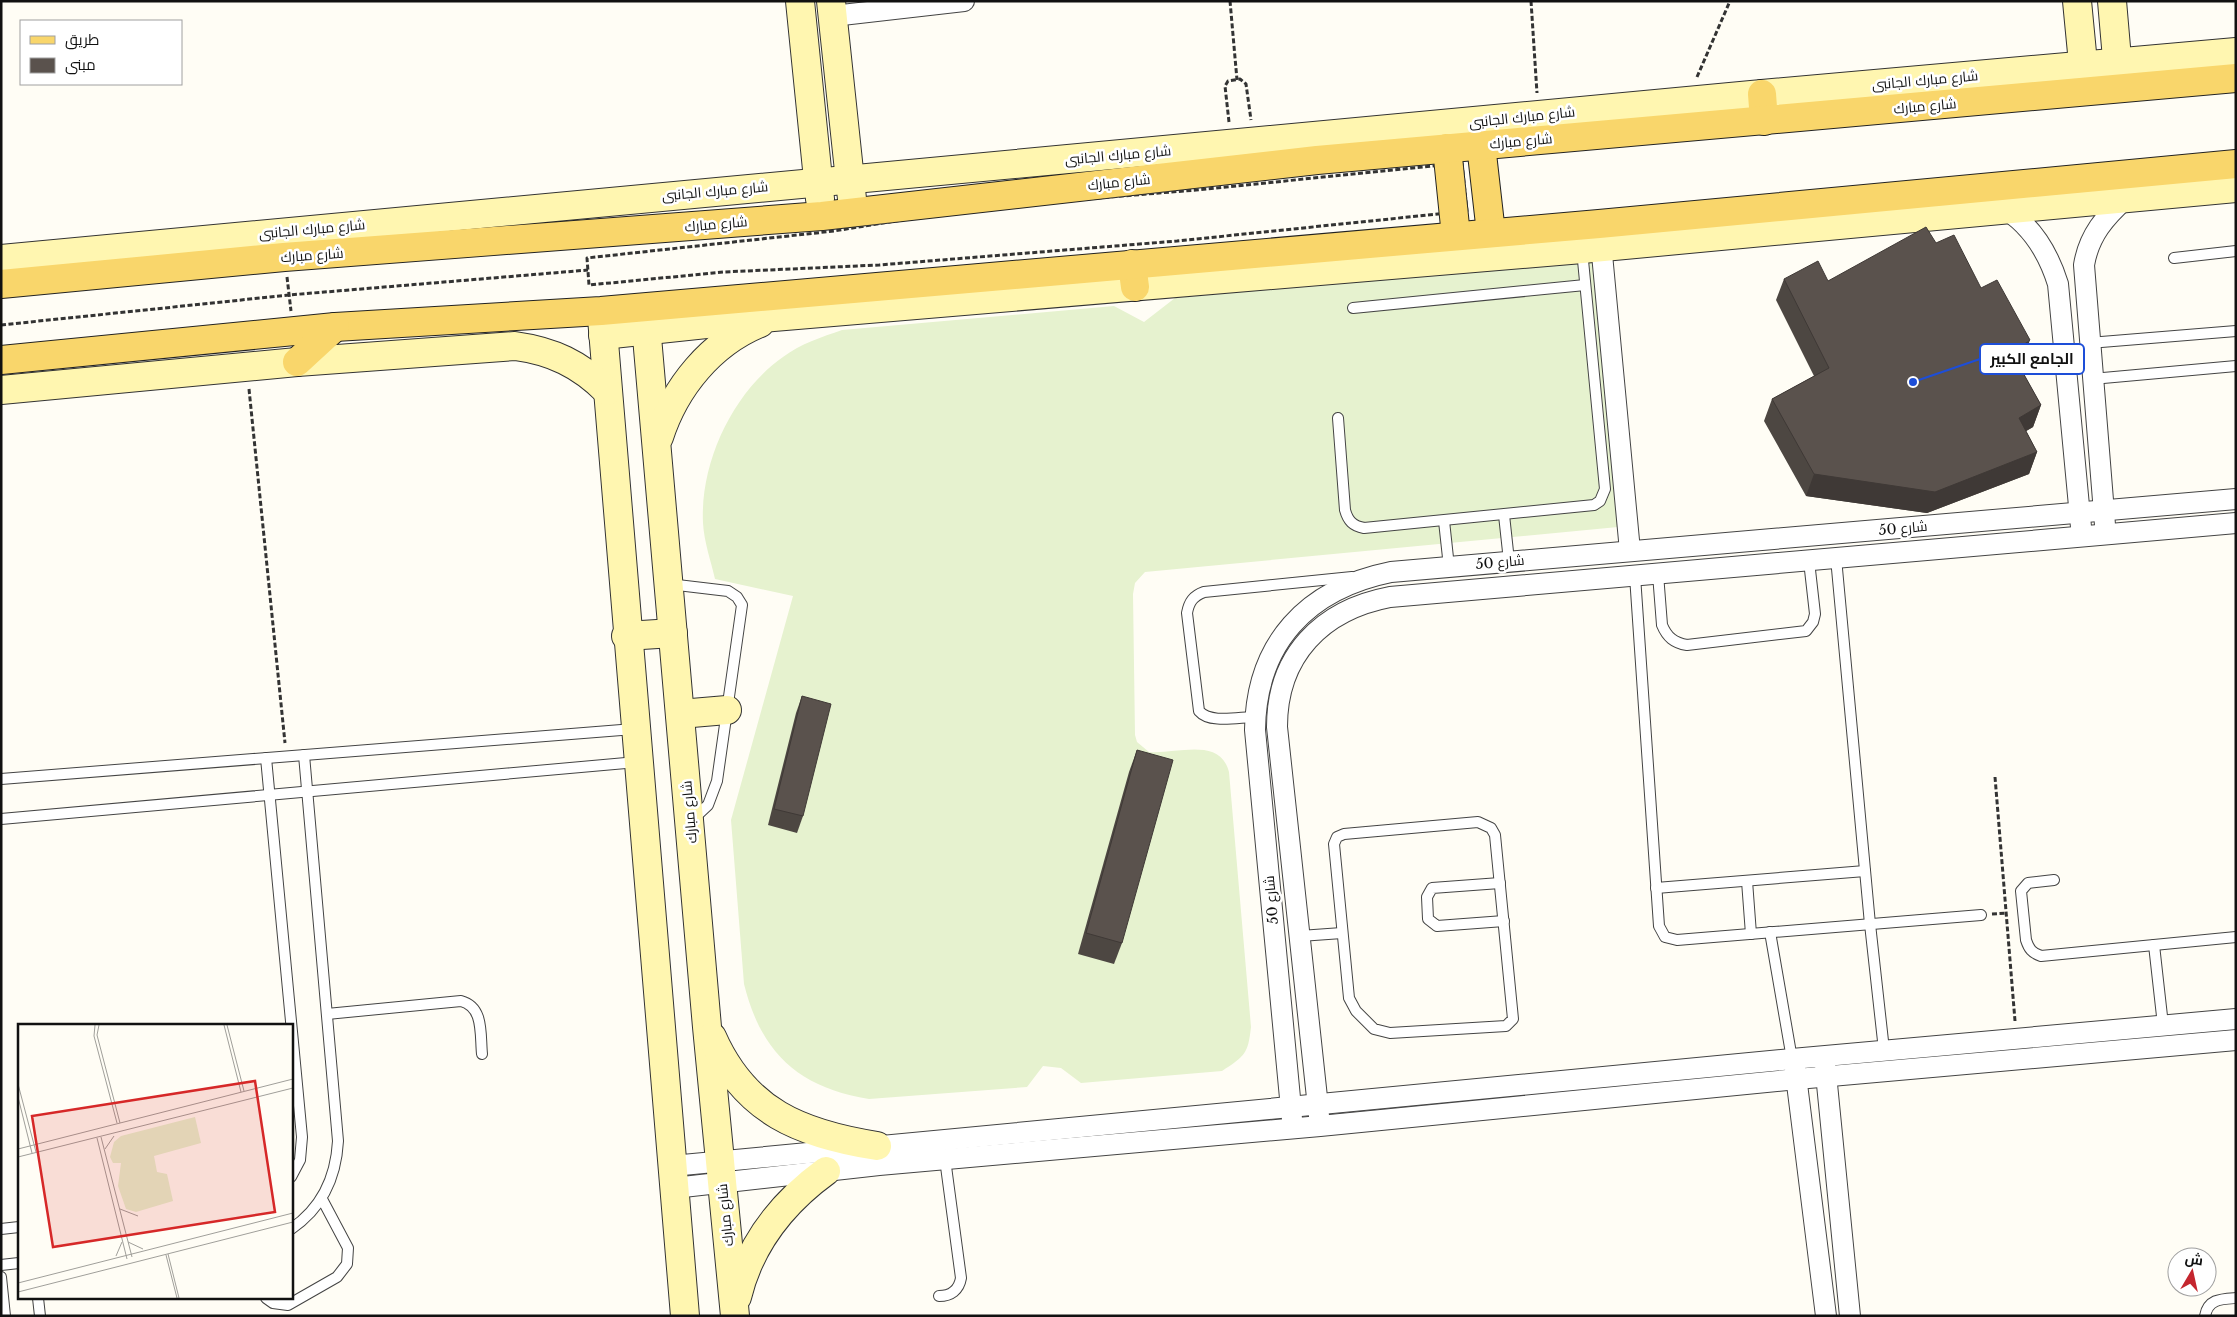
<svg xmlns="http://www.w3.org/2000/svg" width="2237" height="1317" viewBox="0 0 2237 1317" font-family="'Libre Baskerville',Cairo,serif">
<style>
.pitch{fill:#e6f2cf}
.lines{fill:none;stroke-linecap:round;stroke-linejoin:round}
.lane-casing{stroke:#444;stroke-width:12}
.street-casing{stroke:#444;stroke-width:22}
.secondary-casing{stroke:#333;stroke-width:30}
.primary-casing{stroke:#222;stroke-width:30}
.path{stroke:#333;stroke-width:3;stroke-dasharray:5 2.5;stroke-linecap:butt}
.lane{stroke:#fff;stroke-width:10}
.street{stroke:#fff;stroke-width:20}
.secondary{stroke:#fff6b0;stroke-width:28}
.primary{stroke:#f9d66b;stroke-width:28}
.wall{fill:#4d4742}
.shaded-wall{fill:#3f3936}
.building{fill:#5a524d;stroke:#3f3936}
.labels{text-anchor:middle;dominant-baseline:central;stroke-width:5;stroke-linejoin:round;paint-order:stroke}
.street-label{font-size:14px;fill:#111;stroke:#fff}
.inset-road{fill:none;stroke:#a09f9a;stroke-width:1}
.view{fill:#d62828;fill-opacity:0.15;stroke:#d62828;stroke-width:2.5}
.inset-edge{fill:none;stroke:#111;stroke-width:2.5}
.leader{fill:none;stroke:#1d4ed8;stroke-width:2}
.callout-dot{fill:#1d4ed8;stroke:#fff;stroke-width:2}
.callout{fill:#fff;stroke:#1d4ed8;stroke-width:2}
.callout-label{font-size:15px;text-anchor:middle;font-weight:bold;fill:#111}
</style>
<rect width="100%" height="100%" fill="#fffdf5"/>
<path class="pitch" d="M1593,260l25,267 -473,45 -10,11 -2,11 2,141 2,7 12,10c29,2 71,-15 80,20l22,255c-3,27 -6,29 -29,44l-141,12 -20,-15 -18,-2 -16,21 -158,12c-70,-11 -108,-46 -125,-115l-13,-164 62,-224 -78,-17c-4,-18 -11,-37 -12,-56 -3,-61 30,-131 80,-166 17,-13 39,-20 59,-27l272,-24 30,16 31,-24z"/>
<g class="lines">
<g class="lane-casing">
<g id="lane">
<polyline points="2174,258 2236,251"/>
<polyline points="1353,308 1585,285"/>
<polyline points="2089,343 2236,331"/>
<polyline points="2092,379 2236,366"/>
<path d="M1338,418l7,92c3,11 8,16 19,18l230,-23 6,-4 5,-12 -23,-239"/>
<polyline points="1504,515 1509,561"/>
<polyline points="1444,521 1449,567"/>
<polyline points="1836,558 1870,924 1884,1050"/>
<path d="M1658,574l4,51c5,12 12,18 25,20l119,-14 7,-9 2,-8 -6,-53"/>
<polyline points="1635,576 1659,926 1665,937 1677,940 1981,915"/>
<polyline points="669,584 728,591 737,597 742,605 717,781 708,805 692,820"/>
<path d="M1255,717c-16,0 -45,7 -56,-6l-12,-98c2,-11 6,-17 17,-21l148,-15"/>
<polyline points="266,758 302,1137 300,1160 291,1177"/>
<polyline points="1,779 634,729"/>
<polyline points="1,819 637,762"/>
<polygon points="1478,822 1491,828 1495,835 1513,1019 1506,1026 1390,1033 1374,1029 1356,1011 1349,998 1334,844 1337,837 1344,834"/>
<path d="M2054,880l-26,3 -7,8 5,49c3,9 6,13 15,16l195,-19"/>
<polyline points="1747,881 1751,934"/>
<polyline points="1500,883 1432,888 1427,897 1428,919 1437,926 1504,921"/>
<polyline points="1656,888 1865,871"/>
<polyline points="1770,932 1792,1059"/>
<polyline points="1300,936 1342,933"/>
<polyline points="2154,945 2163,1025"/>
<path d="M327,1014l134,-13c23,6 19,33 21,53"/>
<polyline points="1,1229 19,1227"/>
<path d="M291,1229c31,-21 45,-51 47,-88l-34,-386"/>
<polyline points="1,1265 19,1263"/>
<polyline points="1,1277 5,1316"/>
<path d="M939,1296c12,0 20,-6 22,-18l-16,-119"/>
<polyline points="38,1298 40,1316"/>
<polyline points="266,1298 273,1303 288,1305 337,1277 347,1264 348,1248 322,1199"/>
<path d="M2205,1316c3,-17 16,-17 31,-18"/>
</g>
</g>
<g class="street-casing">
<g id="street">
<polyline points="833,16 964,1"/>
<path d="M2000,206c30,17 48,46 58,78l23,243"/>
<polyline points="1600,233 1630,551"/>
<path d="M2105,525l-21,-260c5,-30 21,-48 43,-68"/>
<polyline points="1825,1064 1850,1316"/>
<polyline points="1795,1068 1826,1316"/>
<path d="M1319,1116l-42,-389c0,-72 45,-117 113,-130l846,-74"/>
<path d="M1292,1119l-37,-389c1,-87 52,-141 136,-158l845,-73"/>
<polyline points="672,1166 1792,1059 2236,1019"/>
<polyline points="674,1188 879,1165 1320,1126 1797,1079 2236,1040"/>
</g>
</g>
<g class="secondary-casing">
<g id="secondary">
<polyline points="800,1 820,199"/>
<polyline points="831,1 852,199"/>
<polyline points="2077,1 2085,84"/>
<polyline points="2112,1 2119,82"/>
<polyline points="1,259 1762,94 2236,52"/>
<polyline points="645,314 707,1027 735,1316"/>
<polyline points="602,318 685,1316"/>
<polyline points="603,335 773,317 1582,249 2236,188"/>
<path d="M1,390l296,-28 218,-16c37,5 65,18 92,45"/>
<path d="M659,437c16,-50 52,-94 101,-114"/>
<polyline points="626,636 673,633"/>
<polyline points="680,714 727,710"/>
<path d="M712,1037c33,75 89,97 165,109"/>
<path d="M737,1297c13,-54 45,-94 89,-126"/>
</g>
</g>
<g class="primary-casing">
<g id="primary">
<polyline points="1762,94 1764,121"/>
<polyline points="1481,145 1491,233"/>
<polyline points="1447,148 1456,236"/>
<polyline points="1132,264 1135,287"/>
<polyline points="1,284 284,257 822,216 1317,160 2236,78"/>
<polyline points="1,360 335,327 601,311 1599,224 2236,164"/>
<polyline points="297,362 335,327"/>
</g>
</g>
<g class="path">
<polyline points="1230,1 1237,80"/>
<polyline points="1531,1 1537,93"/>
<polyline points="1697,77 1730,1"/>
<polyline points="1229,122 1225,86 1228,81 1240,79 1246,84 1251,120"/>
<polygon points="1462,163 1467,211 1177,241 879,265 724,272 589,285 587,258 834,231 975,208 1196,190"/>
<polyline points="287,277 291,311"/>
<polyline points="1,325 289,295 588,270"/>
<polyline points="249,389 285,743"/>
<polyline points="1995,777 2015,1021"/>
<polyline points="1992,914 2007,913"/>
</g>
<use href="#lane" class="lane"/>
<use href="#street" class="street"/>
<use href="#secondary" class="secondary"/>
<use href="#primary" class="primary"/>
</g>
<g class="wall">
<polygon points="1936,243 1981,288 2022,361 2018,364 2041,405 2033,427 2026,431 2037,452 2029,474 1927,513 1806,496 1764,421 1772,399 1814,376 1776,300 1784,279 1828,281"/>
<polygon points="802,696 803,816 797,833 768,825 796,713"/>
<polygon points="1137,750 1122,943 1114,964 1078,954 1129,772"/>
</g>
<g class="shaded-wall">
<polygon points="2030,340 2022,361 2004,374 2012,353"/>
<polygon points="2041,405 2033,427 2011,440 2019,418"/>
<polygon points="2037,452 2029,474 1927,513 1806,496 1814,474"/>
</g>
<g class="building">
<polygon points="1926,227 1936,243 1954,235 1981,288 1997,280 2030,340 2012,353 2041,405 2019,418 2037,452 1935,492 1814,474 1772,399 1829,368 1784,279 1818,261 1828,281"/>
<polygon points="802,696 831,704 803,816 774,809"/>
<polygon points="1137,750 1173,760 1122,943 1086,933"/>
</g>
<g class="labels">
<g class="street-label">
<text transform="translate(1925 80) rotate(-5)">شارع مبارك الجانبى</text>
<text transform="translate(1925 106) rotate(-5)">شارع مبارك</text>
<text transform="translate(1522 117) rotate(-6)">شارع مبارك الجانبى</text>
<text transform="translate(1521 141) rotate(-5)">شارع مبارك</text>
<text transform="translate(1118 155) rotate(-5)">شارع مبارك الجانبى</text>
<text transform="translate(1119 182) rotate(-6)">شارع مبارك</text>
<text transform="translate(715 191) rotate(-5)">شارع مبارك الجانبى</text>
<text transform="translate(716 224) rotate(-5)">شارع مبارك</text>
<text transform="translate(312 229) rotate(-5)">شارع مبارك الجانبى</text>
<text transform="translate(312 255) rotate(-4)">شارع مبارك</text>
<text transform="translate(1903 528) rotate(-5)">شارع 50</text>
<text transform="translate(1500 562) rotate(-5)">شارع 50</text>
<text transform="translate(689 812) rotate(-95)">شارع مبارك</text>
<text transform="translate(1271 900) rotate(-95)">شارع 50</text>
<text transform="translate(725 1215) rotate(-96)">شارع مبارك</text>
</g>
</g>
<g transform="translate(18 1024)">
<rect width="275" height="275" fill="#fffdf5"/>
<path d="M177,93l6,26 -47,13 3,16 10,2 6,27 -37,11 -10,-3 -8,-23 3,-23h-8l-3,-6 4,-15 7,-6z" fill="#e6f2cf"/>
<path class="inset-road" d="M77,1l-1,11 23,87M81,1l-2,10 23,88M206,1l17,67M209,1l17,66M0,60l18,68M0,73l14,56M83,113l31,120M79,114l30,121M0,125l275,-70M87,125l9,-13M0,133l275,-69M102,185l18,7M110,218l15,7M150,230l11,44M148,231l11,43M98,232l6,-14M0,259l275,-70M0,268l275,-70"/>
<path class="view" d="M237,57l20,131 -222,35 -21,-131z"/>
<rect width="275" height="275" class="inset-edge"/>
</g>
<path class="leader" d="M1913 382L1980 359"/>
<circle class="callout-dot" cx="1913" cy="382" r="5"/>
<rect class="callout" x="1980" y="344" width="104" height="30" rx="5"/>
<g class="callout-label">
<text x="2032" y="364">الجامع الكبير</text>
</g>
<rect width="2237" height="1317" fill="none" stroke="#111111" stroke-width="5"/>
<rect x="20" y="20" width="162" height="65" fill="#ffffff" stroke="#a0a0a0"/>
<rect x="30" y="36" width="25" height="8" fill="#f9d66b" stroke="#a0a0a0"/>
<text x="65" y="45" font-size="15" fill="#111111">طريق</text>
<rect x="30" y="58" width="25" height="15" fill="#5a524d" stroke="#a0a0a0"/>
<text x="65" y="70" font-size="15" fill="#111111">مبنى</text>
<g transform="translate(2192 1272) rotate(9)"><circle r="24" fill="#ffffff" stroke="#a0a0a0"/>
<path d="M0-4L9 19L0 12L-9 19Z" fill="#c4262e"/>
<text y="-8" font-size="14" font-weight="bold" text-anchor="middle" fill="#111111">ش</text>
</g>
</svg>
